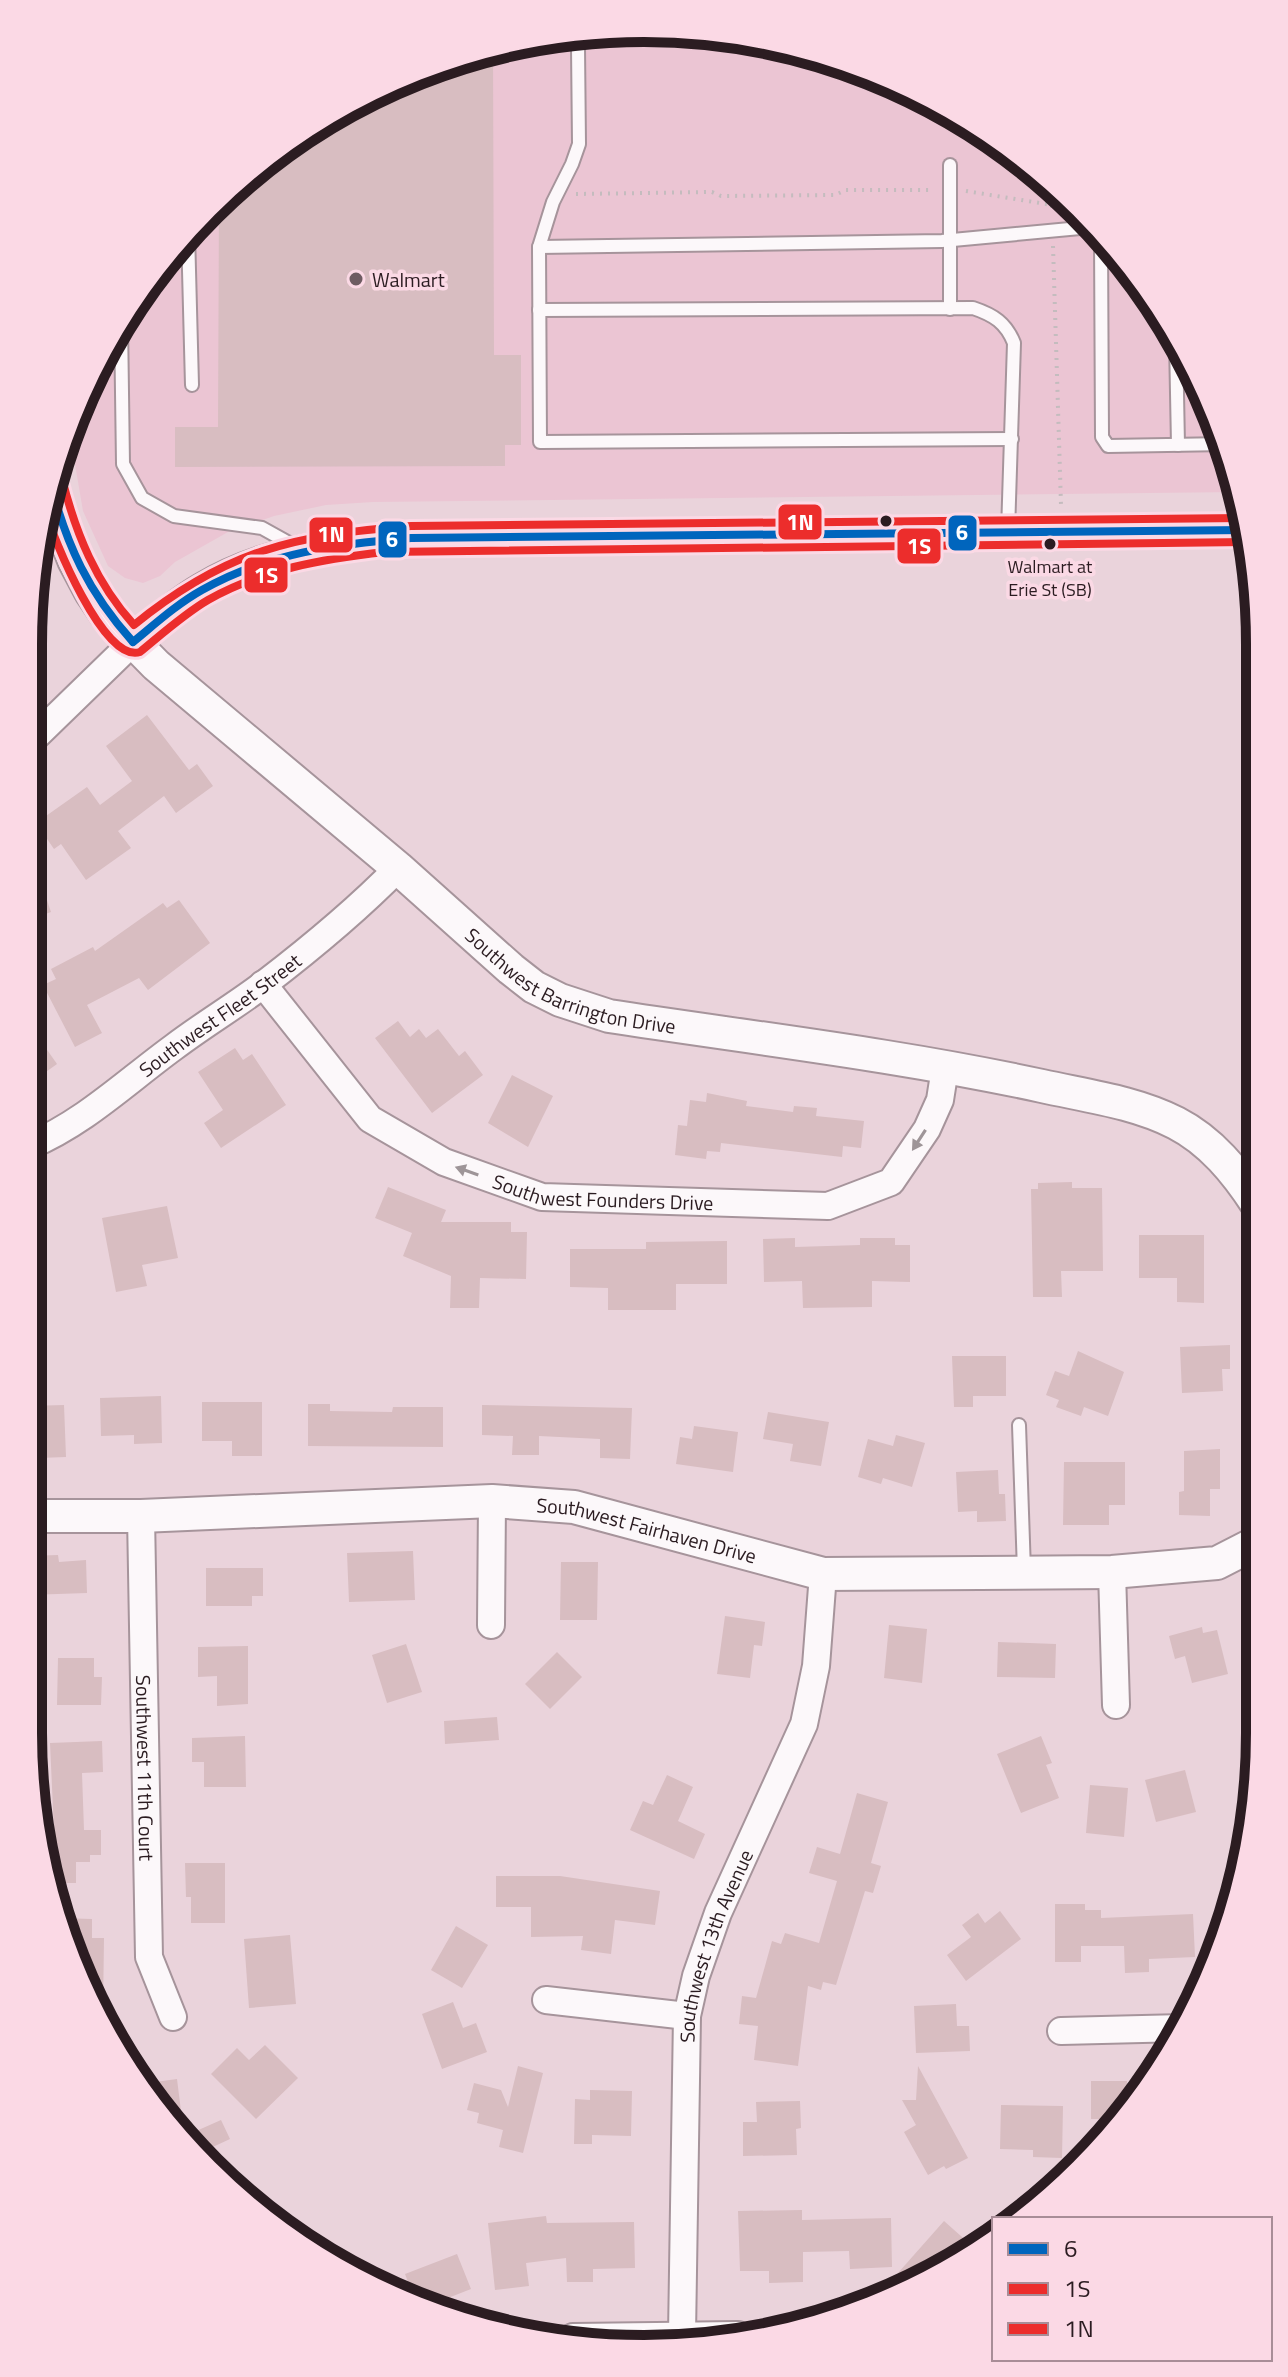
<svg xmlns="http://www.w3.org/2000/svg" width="1288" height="2377" viewBox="0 0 1288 2377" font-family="'Titillium Web',sans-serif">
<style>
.built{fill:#ebc5d3}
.building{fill:#d8bdc1}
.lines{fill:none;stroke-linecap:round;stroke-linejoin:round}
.service-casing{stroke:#a6949b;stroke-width:16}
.minor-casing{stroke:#a6949b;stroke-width:30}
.tertiary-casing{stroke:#a6949b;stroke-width:36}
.path{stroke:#c4bcbe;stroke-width:4;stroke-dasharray:2 6;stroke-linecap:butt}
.service{stroke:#fcf8fa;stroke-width:12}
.minor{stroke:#fcf8fa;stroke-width:26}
.tertiary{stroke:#fcf8fa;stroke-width:32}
.bus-1-casing{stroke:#fbd9e5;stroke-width:14}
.bus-2-casing{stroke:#fbd9e5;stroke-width:14}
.bus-3-casing{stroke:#fbd9e5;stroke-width:14}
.bus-1{stroke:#0065bd;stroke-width:8}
.bus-2{stroke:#ec2d2c;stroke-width:8}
.bus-3{stroke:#ec2d2c;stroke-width:8}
.oneway{fill:#9e9598}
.poi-dot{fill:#6e5c62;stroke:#fbd9e5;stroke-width:3}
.bus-dot{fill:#2b1c21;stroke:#fbd9e5;stroke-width:3}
.labels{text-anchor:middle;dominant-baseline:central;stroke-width:7;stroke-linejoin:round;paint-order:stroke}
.bus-label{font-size:18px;fill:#2b1c21;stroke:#fbd9e5}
.poi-label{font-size:20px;fill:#2b1c21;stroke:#fbd9e5;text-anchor:start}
.street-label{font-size:20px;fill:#2b1c21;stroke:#fbd9e5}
.rim{fill:none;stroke:#2b1c21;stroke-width:10}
.line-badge{stroke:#fbd9e5;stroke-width:3}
.badge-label{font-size:22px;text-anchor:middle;font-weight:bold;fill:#fff}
</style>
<rect width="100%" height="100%" fill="#ead3db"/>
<polygon class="built" points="603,29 724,33 842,61 952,110 1050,181 1156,301 1227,446 1238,492 373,502 326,505 274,516 228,532 175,562 160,576 143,583 125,578 108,566 83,511 70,435 110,336 181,238 269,156 371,92 484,49"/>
<g class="building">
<polygon points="493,48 494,355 521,355 521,445 505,445 505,466 175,467 175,427 218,427 219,202 269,156 371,92"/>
<polygon points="147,715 189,770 197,764 213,786 176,813 164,796 118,831 131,848 86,880 61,844 54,849 36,823 87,787 100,805 132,781 106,746"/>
<polygon points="32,856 51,912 29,920 29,857"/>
<polygon points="179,900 210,943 148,990 139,978 87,1005 102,1033 75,1047 43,985 56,979 51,969 93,947 95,951 163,903 167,908"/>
<polygon points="398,1021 410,1037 419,1029 426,1038 438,1029 459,1056 465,1051 483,1075 432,1113 375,1038"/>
<polygon points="29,1024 57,1064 29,1084"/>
<polygon points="235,1048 243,1060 252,1054 286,1105 221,1148 204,1123 223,1110 198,1072"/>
<polygon points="512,1075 553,1096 528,1147 488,1123"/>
<polygon points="707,1093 747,1101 746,1106 793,1112 794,1106 817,1108 816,1116 864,1121 861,1148 843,1146 842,1157 721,1143 720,1152 707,1151 706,1159 675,1155 678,1125 687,1126 690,1100 706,1102"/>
<polygon points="1072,1182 1072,1188 1102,1188 1103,1271 1061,1271 1062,1297 1033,1297 1031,1189 1038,1189 1038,1183"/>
<polygon points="388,1187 446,1210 441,1222 511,1222 511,1232 527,1232 526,1279 480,1278 479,1308 450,1308 451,1276 403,1256 412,1233 375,1218"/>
<polygon points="167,1206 178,1258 142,1265 147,1286 116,1292 102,1218"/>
<polygon points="1139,1235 1204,1235 1204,1303 1177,1302 1177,1278 1139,1278"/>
<polygon points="795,1238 795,1247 860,1245 860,1238 895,1238 895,1245 910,1245 910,1282 872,1281 872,1307 803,1308 802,1281 764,1282 763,1239"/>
<polygon points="727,1241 727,1284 676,1284 676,1310 608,1310 608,1288 570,1287 570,1249 646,1249 646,1242"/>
<polygon points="1230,1345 1230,1369 1222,1369 1223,1391 1182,1393 1180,1347"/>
<polygon points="1078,1351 1124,1372 1108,1416 1084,1407 1081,1416 1056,1407 1059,1400 1046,1395 1055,1371 1069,1376"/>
<polygon points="952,1356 1006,1356 1006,1396 973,1396 973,1407 954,1407"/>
<polygon points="161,1396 162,1443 134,1444 134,1435 101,1436 100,1398"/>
<polygon points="202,1402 262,1402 262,1456 232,1456 232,1441 202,1441"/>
<polygon points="308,1404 330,1404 330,1411 392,1412 393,1407 443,1407 443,1447 308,1446"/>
<polygon points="64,1405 66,1457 39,1458 39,1444 28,1444 28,1406"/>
<polygon points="482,1405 632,1408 630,1459 600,1458 600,1439 539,1436 539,1455 512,1455 513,1436 482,1435"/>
<polygon points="768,1412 829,1422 821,1466 790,1461 793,1444 763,1439"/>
<polygon points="694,1426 738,1432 733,1472 676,1464 680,1437 692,1439"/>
<polygon points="896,1435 925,1443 912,1487 883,1478 881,1484 858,1477 868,1439 893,1446"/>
<polygon points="1220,1449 1220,1489 1210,1489 1210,1516 1179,1515 1179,1492 1184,1491 1184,1451"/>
<polygon points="1064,1462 1125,1462 1125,1505 1109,1505 1109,1525 1063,1525"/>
<polygon points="998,1470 999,1494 1005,1494 1006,1521 977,1522 977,1511 958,1512 956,1472"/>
<polygon points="413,1551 415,1600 349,1602 347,1553"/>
<polygon points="58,1555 59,1562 86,1560 87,1593 28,1595 28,1556"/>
<polygon points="561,1562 598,1562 597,1620 560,1620"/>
<polygon points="206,1568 263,1568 263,1596 252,1596 252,1606 206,1606"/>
<polygon points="725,1616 765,1622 762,1646 754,1645 750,1678 717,1674"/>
<polygon points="889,1625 927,1629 922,1683 884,1678"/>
<polygon points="1202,1627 1203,1633 1217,1630 1228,1674 1192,1683 1185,1656 1175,1659 1169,1636"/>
<polygon points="998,1642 1056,1644 1055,1678 997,1677"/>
<polygon points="406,1644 422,1692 387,1703 372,1655"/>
<polygon points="248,1646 248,1704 217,1706 217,1676 198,1677 198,1647"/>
<polygon points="557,1652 582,1677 550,1709 525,1684"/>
<polygon points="58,1658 94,1658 94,1677 102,1677 101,1705 57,1705"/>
<polygon points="497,1717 499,1740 445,1744 444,1721"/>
<polygon points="245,1736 246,1787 204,1787 204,1762 192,1762 192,1738"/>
<polygon points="1041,1736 1052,1763 1046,1765 1059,1798 1021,1813 997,1754"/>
<polygon points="102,1741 103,1772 82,1773 84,1830 101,1830 101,1855 90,1855 90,1862 76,1862 76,1883 53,1883 48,1831 54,1831 50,1743"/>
<polygon points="1185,1770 1196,1812 1156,1822 1145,1780"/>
<polygon points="667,1775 693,1787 678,1821 705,1834 694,1859 630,1830 643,1801 653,1805"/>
<polygon points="1090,1785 1128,1788 1124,1837 1086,1833"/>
<polygon points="857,1793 888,1802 871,1863 881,1866 873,1893 865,1891 836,1985 823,1982 821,1990 808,1986 798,2066 754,2060 758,2026 739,2024 742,1996 756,1998 772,1941 781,1944 785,1933 819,1943 837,1881 809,1873 817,1847 840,1854"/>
<polygon points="185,1863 225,1863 225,1923 191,1923 191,1897 186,1897"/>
<polygon points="496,1876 560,1876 660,1891 655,1925 615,1920 611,1954 581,1950 583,1936 531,1937 531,1907 496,1907"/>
<polygon points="1055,1904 1085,1904 1085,1910 1101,1910 1101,1918 1193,1914 1195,1957 1149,1959 1149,1972 1125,1973 1124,1946 1081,1946 1081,1962 1055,1962"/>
<polygon points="1000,1911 1021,1939 966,1981 947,1955 971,1937 962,1925 978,1913 985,1923"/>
<polygon points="59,1918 92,1919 92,1938 104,1938 103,2009 61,1931"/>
<polygon points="456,1926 488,1945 462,1988 431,1970"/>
<polygon points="290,1935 296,2004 249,2008 244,1939"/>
<polygon points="453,2002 463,2028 476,2023 487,2052 442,2069 422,2014"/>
<polygon points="956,2004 957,2026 969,2026 970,2051 916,2053 914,2006"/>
<polygon points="265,2045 298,2078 256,2119 211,2074 237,2048 249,2060"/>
<polygon points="518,2066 543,2073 523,2153 499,2147 503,2130 477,2123 479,2113 467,2110 474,2083 501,2090 508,2107"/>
<polygon points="918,2066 968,2158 946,2169 944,2166 928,2175 904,2132 916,2125 902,2100 916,2100"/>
<polygon points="177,2079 184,2135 156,2108 150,2097 148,2083"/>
<polygon points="1091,2081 1127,2081 1127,2102 1114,2119 1091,2119"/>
<polygon points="590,2090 632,2091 631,2136 592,2135 592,2144 574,2144 575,2099 590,2100"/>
<polygon points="800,2101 801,2128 796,2129 797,2155 743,2156 743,2122 757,2122 756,2102"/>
<polygon points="1001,2105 1063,2106 1062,2158 1033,2157 1033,2150 1000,2149"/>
<polygon points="221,2120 230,2139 202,2152 185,2136"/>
<polygon points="802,2210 802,2220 891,2218 892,2267 850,2269 849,2251 803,2252 803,2282 769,2283 769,2271 740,2271 738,2211"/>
<polygon points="546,2216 547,2223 634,2222 635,2268 593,2269 593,2282 567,2282 566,2258 526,2263 529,2286 495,2290 488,2223"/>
<polygon points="944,2221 971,2245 910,2284 898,2273"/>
<polygon points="457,2254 471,2289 448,2298 454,2314 413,2295 405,2274"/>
</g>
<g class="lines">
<g class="service-casing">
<g id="service">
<polyline points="575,34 578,47 579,144 572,164 553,202 539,247 540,442 1012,439"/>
<polyline points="950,165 950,309"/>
<polyline points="188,232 192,385"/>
<polyline points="1101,239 1102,437 1108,446 1227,444"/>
<polyline points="539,247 942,241 1091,227"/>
<path d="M539,310l434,-2c21,7 33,15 41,35l-6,189"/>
<polyline points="121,321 123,464 142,498 174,516 262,528 298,548"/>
<polyline points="1176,341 1178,445"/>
<polyline points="1019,1425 1024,1571"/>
</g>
</g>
<g class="minor-casing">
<g id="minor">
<polyline points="29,743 133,642"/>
<path id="s1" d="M263,984l107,135 74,43 98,35 286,9 63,-24 36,-53 13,-29 5,-32"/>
<path id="s2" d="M29,1146c55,-23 97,-64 145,-99 29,-22 61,-41 90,-63 47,-36 93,-74 134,-116"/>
<path id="s3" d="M141,1516l8,441 24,60"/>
<polyline points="1112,1572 1116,1705"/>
<polyline points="491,1625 492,1501"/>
<polyline points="546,2000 687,2016"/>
<polyline points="1061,2031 1183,2028"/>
<path id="s4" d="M682,2335l5,-319 9,-40 22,-63 86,-189 12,-58 7,-92"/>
<polyline points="573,2337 738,2335"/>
</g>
</g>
<g class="tertiary-casing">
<g id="tertiary">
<path id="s5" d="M50,482l10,42 14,36 17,32 15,22 50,51 242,203 113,101 23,18 26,13 49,16c144,22 290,39 433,70 45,10 93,16 134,37 35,18 60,49 81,81"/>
<path d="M133,642c22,-18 45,-38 69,-52 64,-39 137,-46 209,-52l836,-8"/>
<path id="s6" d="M28,1516h113l351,-15 82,6 249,67 289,-2 105,-9 41,-21"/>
</g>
</g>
<g class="path">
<polyline points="966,191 1052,205 1052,213"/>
<polyline points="576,194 712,192 721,196 835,195 846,190 933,190"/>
<polyline points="1053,246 1061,505"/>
</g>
<use href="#service" class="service"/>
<use href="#minor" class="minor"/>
<use href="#tertiary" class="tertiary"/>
<g class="bus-1-casing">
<g id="bus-1">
<path d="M50,482c17,64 38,110 83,160"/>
<path d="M133,642c22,-18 44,-38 69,-52 65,-37 136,-46 209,-52l836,-8"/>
</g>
</g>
<g class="bus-2-casing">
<path id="bus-2" d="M45,510c8,28 59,154 95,142 22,-18 44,-38 68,-52 55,-31 115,-41 177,-48l862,-10"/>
</g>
<g class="bus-3-casing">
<path id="bus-3" d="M62,479c14,55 34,104 72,146 92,-75 161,-90 277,-99l833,-8"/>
</g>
<use href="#bus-1" class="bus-1"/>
<use href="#bus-2" class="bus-2"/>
<use href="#bus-3" class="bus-3"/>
</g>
<defs><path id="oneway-solid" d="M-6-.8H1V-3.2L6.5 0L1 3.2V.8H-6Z" transform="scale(2)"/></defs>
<g class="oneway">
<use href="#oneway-solid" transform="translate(919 1140) rotate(123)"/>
<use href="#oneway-solid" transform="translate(467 1171) rotate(-161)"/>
</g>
<circle class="poi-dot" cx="356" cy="279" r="8"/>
<g class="bus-dot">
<circle cx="886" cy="521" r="7"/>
<circle cx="1050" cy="544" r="7"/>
</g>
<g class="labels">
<g class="bus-label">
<text x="1050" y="566">Walmart at<tspan x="1050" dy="23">Erie St (SB)</tspan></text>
</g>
<g class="poi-label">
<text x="372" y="279">Walmart</text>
</g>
<g class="street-label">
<text stroke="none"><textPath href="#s5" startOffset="744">Southwest Barrington Drive</textPath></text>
<text stroke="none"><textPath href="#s2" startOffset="232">Southwest Fleet Street</textPath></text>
<text stroke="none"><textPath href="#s1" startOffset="422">Southwest Founders Drive</textPath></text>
<text stroke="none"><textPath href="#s6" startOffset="622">Southwest Fairhaven Drive</textPath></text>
<text stroke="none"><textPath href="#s3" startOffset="252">Southwest 11th Court</textPath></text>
<text stroke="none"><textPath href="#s4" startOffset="394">Southwest 13th Avenue</textPath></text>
</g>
</g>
<path d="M0 0H1288V2377H0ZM644 42H644A602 602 0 0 1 1246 644V1733A602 602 0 0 1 644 2335H644A602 602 0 0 1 42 1733V644A602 602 0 0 1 644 42Z" fill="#fbd9e5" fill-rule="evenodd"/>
<path class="rim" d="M644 42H644A602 602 0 0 1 1246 644V1733A602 602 0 0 1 644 2335H644A602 602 0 0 1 42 1733V644A602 602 0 0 1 644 42Z"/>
<g class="line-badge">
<rect x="777" y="503" width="46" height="38" rx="8" fill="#ec2d2c"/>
<rect x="947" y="514" width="31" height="38" rx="8" fill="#0065bd"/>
<rect x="308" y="516" width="46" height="38" rx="8" fill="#ec2d2c"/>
<rect x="377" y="520" width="31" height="39" rx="8" fill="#0065bd"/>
<rect x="896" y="527" width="46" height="38" rx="8" fill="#ec2d2c"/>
<rect x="243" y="556" width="46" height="38" rx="8" fill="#ec2d2c"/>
</g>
<g class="badge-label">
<text x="800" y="530">1N</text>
<text x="962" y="540">6</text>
<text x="331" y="542">1N</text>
<text x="392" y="547">6</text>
<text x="919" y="554">1S</text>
<text x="266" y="583">1S</text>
</g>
<rect x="992" y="2217" width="280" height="144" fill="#fbd9e5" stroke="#a88d97" stroke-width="2"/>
<rect x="1008" y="2243" width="40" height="12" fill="#0065bd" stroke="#a88d97" stroke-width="2"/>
<text x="1064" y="2257" font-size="24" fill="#2b1c21">6</text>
<rect x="1008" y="2283" width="40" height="12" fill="#ec2d2c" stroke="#a88d97" stroke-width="2"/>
<text x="1064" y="2297" font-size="24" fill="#2b1c21">1S</text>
<rect x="1008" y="2323" width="40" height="12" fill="#ec2d2c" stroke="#a88d97" stroke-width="2"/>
<text x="1064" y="2337" font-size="24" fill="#2b1c21">1N</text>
</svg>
